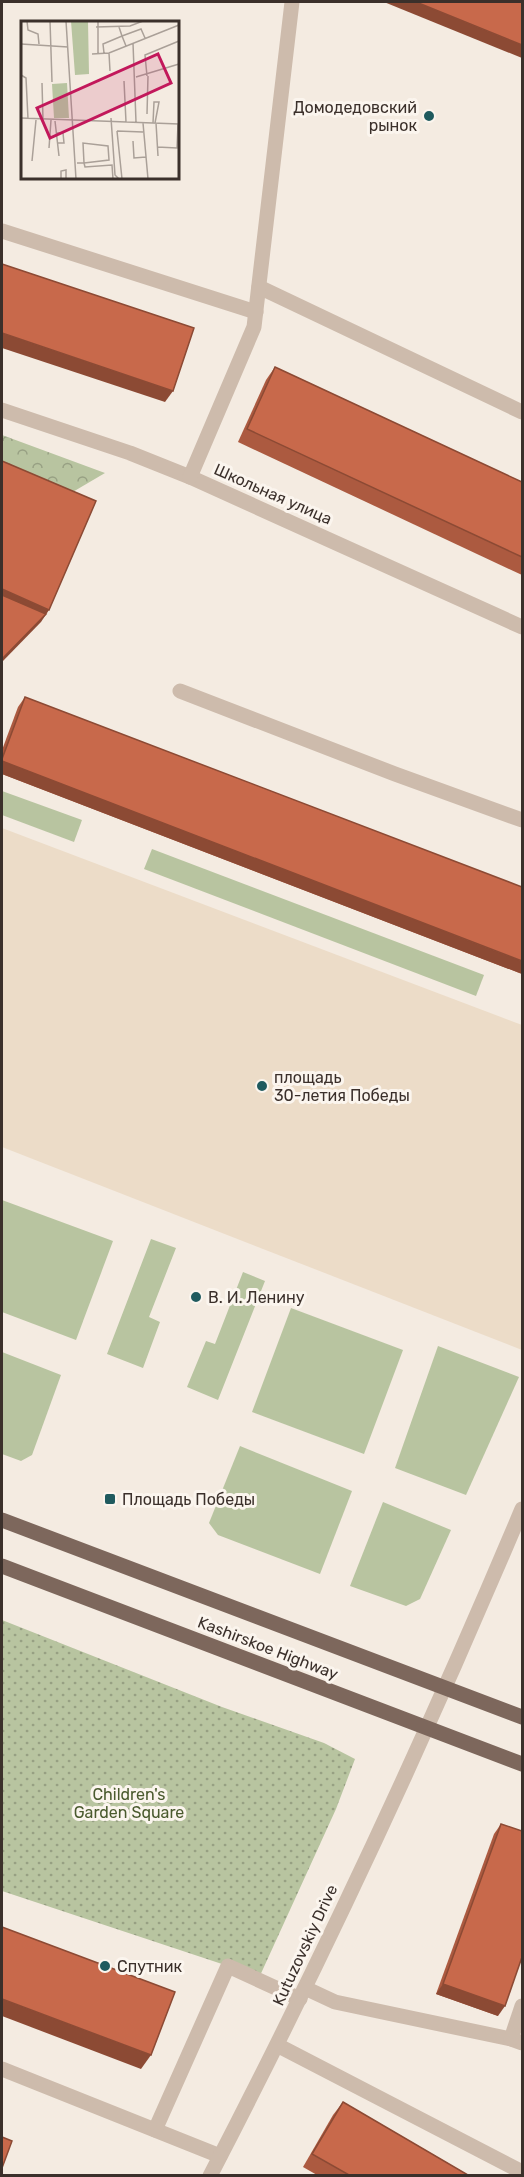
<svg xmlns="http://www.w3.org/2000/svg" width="524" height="2177" viewBox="0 0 524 2177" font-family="Rubik,sans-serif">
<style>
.grass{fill:#b8c4a0}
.forest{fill:url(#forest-crowns)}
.park{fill:url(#park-dots)}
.plaza{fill:#ecdcc8}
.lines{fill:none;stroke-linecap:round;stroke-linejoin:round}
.minor{stroke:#cdbbac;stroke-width:15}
.major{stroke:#7d675c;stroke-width:15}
.wall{fill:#ac5a40}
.shaded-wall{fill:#8c4a34}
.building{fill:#c8694b;stroke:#8c4a34;stroke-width:1.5}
.poi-dot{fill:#1f5a5e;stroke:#fbf5ee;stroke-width:2}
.labels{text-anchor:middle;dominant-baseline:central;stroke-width:6;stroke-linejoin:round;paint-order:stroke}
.poi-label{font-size:16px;fill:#3b302b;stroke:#fbf5ee;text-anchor:start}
.street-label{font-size:16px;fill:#3b302b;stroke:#fbf5ee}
.park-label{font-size:16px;fill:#4a5a2e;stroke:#fbf5ee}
.inset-road{fill:none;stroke:#aaa098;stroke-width:1.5}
.view{fill:#c2185b;fill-opacity:0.15;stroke:#c2185b;stroke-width:3}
.inset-edge{fill:none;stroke:#3b302b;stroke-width:3}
</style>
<defs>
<pattern id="forest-crowns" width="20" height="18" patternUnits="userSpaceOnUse" patternTransform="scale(1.5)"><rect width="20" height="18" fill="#b8c4a0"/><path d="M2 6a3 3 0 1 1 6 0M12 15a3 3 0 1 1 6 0" fill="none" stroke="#97a083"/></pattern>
<pattern id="park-dots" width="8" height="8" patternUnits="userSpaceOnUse" patternTransform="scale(1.5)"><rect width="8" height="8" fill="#b8c4a0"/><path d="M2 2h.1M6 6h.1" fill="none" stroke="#97a083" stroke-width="1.8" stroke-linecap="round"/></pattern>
</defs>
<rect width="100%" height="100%" fill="#f4ebe1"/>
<g class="grass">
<polygon points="2,791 82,820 74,842 2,815"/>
<polygon points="152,849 484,975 476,996 144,869"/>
<polygon points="2,1200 113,1241 76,1340 2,1312"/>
<polygon points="151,1239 176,1248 149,1317 160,1322 143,1368 107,1354"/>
<polygon points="243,1272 265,1281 218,1400 187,1387 206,1341 215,1344"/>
<polygon points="291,1308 403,1350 364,1454 252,1412"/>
<polygon points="438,1346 519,1377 466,1495 395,1468"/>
<polygon points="2,1352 61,1375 32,1455 21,1461 2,1454"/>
<polygon points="240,1446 352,1491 320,1574 218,1535 209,1523"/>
<polygon points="383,1502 451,1530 420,1599 406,1606 350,1586"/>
</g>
<polygon class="forest" points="2,435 105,473 71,493 2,463"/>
<polygon class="park" points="2,1620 222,1707 324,1743 355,1759 336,1809 258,1980 228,1966 2,1891"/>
<polygon class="plaza" points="2,828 522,1025 522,1350 2,1147"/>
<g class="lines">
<g class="minor">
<polyline points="2,231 256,312"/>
<polyline points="259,287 522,412"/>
<polyline points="2,410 130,453 190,477 522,627"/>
<polyline points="190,477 254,327 292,2"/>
<polyline points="180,691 395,774 522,820"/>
<polyline points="305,1988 335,2002 511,2039 522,2043"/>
<polyline points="511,2039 522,2006"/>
<polyline points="277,2045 522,2172"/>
<polyline points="2,2069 220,2156"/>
<polyline points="155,2130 228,1966 300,1999"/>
<path d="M210,2176c113,-218 217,-441 312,-667"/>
</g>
<g class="major">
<polyline points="2,1520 522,1717"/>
<polyline points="2,1566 522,1764"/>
</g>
</g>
<g class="wall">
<polygon points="275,367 522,482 522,575 238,442 266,380"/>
<polygon points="25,697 522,974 2,774 2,750 18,707"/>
<polygon points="501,1824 498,2016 436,1994 494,1834"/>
<polygon points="343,2102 468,2175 317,2175 303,2167 333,2115"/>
</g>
<g class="shaded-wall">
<polygon points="384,2 416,2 522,45 522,58"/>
<polygon points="2,333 173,391 165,402 2,348"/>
<polygon points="2,589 49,610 41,622 2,662"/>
<polygon points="2,761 522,961 522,974 2,774"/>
<polygon points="443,1984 505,2006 498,2016 436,1994"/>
<polygon points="2,1999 151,2055 141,2069 2,2016"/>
</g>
<g class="building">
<polygon points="416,2 522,2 522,45"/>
<polygon points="2,264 194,328 173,391 2,333"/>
<polygon points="275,367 522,482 522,557 247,429"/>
<polygon points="2,461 96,501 49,610 2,589"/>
<polygon points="2,595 46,614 2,659"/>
<polygon points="25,697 522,887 522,961 2,761 2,759"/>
<polygon points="501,1824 522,1831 522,1957 505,2006 443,1984"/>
<polygon points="2,1927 175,1992 151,2055 2,1999"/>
<polygon points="343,2102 468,2175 349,2175 312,2154"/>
<polygon points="2,2137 12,2141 2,2168"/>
</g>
<g class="poi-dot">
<circle cx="429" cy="116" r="6"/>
<circle cx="262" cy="1086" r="6"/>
<circle cx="196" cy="1297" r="6"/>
<rect x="104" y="1493" width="12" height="12" rx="3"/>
<circle cx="105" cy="1966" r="6"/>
</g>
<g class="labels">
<g class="poi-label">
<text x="417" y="107" text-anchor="end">Домодедовский<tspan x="417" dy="18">рынок</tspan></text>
<text x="274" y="1077">площадь<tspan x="274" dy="18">30-летия Победы</tspan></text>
<text x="208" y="1297">В. И. Ленину</text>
<text x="122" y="1499">Площадь Победы</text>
<text x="117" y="1966">Спутник</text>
</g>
<g class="street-label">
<text transform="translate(273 494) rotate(24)">Школьная улица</text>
<text transform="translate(268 1648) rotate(21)">Kashirskoe Highway</text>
<text transform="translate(305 1945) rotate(-65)">Kutuzovskiy Drive</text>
</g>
<g class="park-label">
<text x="129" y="1794">Children's<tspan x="129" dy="18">Garden Square</tspan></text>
</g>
</g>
<g transform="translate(21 21)">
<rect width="158" height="158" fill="#f4ebe1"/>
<path d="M50,0h17l1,53 -14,1zM46,62l2,35h-15l-2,-34z" fill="#b8c4a0"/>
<path class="inset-road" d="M6,0l1,9 10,4 1,10M29,0l2,61M45,0l10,158M75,6l34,-1 13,-5M98,6l3,9 19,-7 4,9M112,22l3,79M0,23l47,3M77,32v-32M83,32l-1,-9 19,-8 4,10M88,32l1,18M71,33l17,-1 70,-28M0,54l5,3 2,41M126,55l-2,-21 34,-14M115,56l43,-13M103,60l2,41M21,62l1,37M126,93l1,-38M0,97l158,6M90,97l4,57 4,4M34,100l4,35M122,102l5,56M132,102l1,-21h5l-4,21M135,102l2,33M96,110l5,48M96,110l26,1M36,112h6l1,10h-7M112,120l1,17 12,-1M136,126l20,1 1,-24M28,127l2,-28M11,140l4,-41M56,142h7l25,-3 -1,-14 -25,-3 1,20M63,142l1,4 27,-2 1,14M40,158v-8l5,-1v9"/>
<path class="view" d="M137,33l13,29 -121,55 -13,-30z"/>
<rect width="158" height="158" class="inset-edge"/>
</g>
<rect width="524" height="2177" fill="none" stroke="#3b302b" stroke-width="6"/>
</svg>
